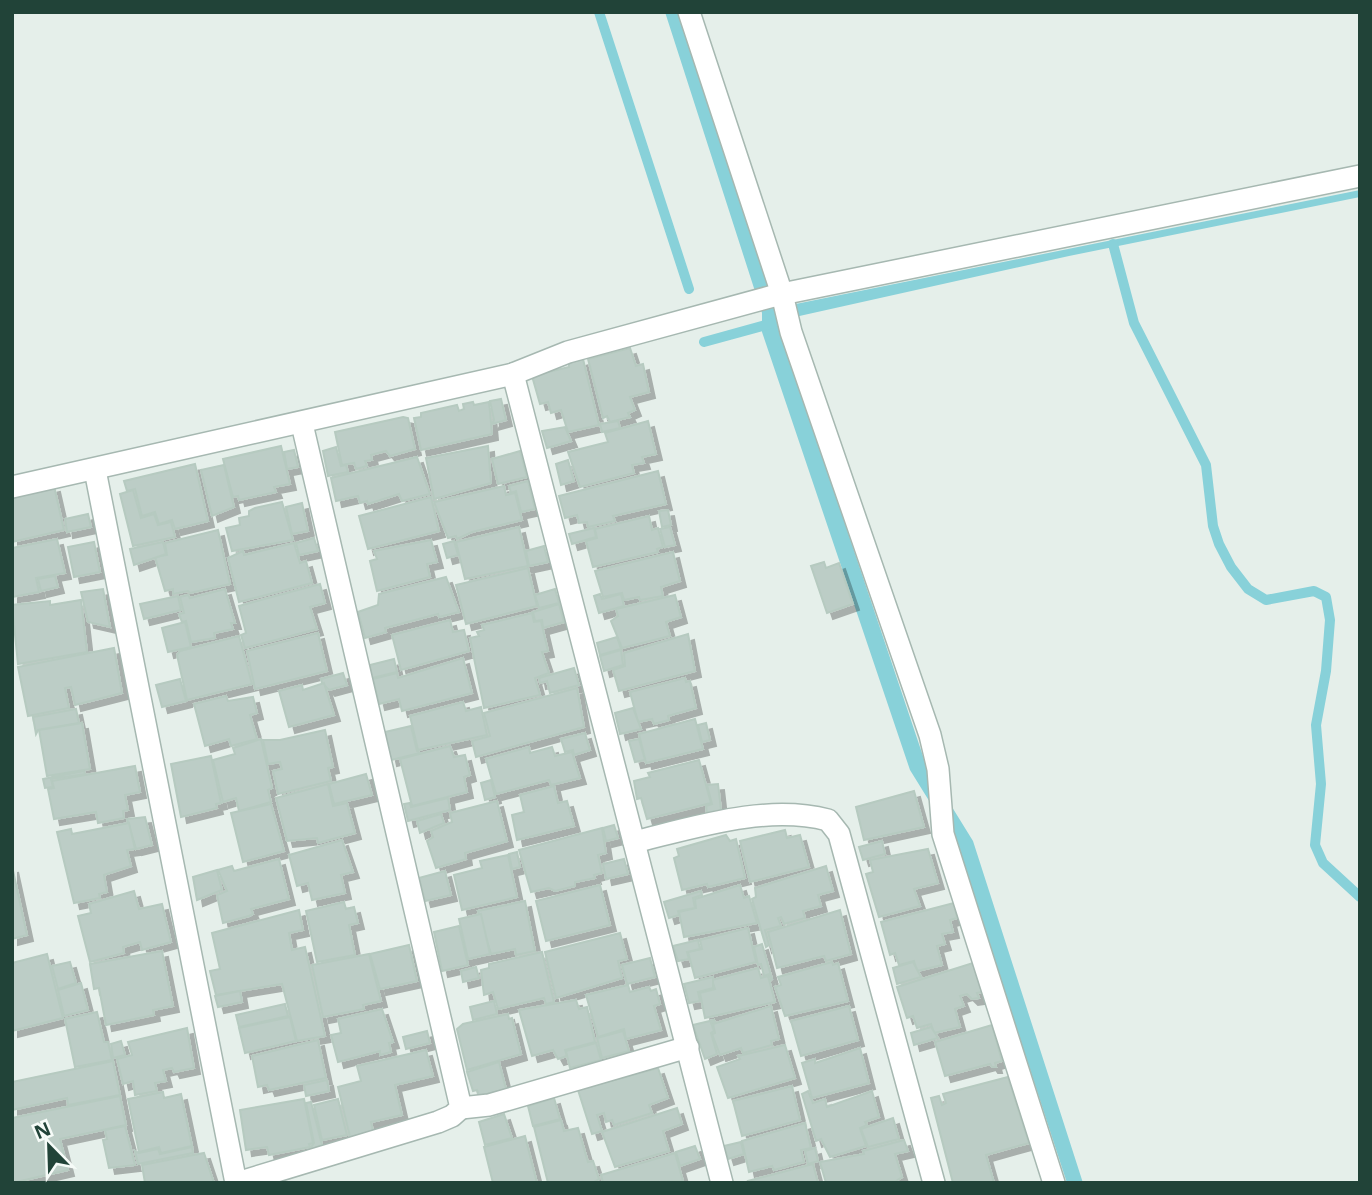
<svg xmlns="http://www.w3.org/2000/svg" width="1372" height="1195" viewBox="0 0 1372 1195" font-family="'Noto Sans',sans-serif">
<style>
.water{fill:#88d1d9}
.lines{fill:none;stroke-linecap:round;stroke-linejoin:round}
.stream{stroke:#88d1d9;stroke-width:10}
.building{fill:#bccdc6;stroke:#b6cac0;stroke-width:2;filter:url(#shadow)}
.minor-casing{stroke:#a6b8b1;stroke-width:24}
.minor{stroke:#fff;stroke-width:21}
</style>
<defs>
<filter id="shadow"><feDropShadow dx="6" dy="6" stdDeviation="0" flood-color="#0004"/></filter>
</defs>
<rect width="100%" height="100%" fill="#e5efea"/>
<polygon class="water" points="665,12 679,12 776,308 1360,190 1360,197 1069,256 777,321 926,765 973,841 1083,1183 1067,1183 957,846 910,770 762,332 762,313"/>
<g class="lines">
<g class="stream">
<polyline points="599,12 689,289"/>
<polyline points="1113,244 1134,323 1206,465 1213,526 1219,544 1231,567 1248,589 1266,600 1314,591 1326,597 1330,620 1326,671 1316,725 1321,784 1315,845 1323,863 1360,897"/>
<polyline points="704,342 773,323"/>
</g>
</g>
<g class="building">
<polygon points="630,348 636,366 643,364 649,392 630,397 635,410 628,413 630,417 610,422 607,416 603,418 588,359"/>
<polygon points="583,359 599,425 568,432 561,410 551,413 548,402 540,404 532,376 569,367 569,363"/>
<polygon points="501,399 506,420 492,424 494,420 490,401"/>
<polygon points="473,402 474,405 489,402 492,434 421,450 414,418 421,417 421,413 457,405 459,411 464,409 463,404"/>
<polygon points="403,417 408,418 415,449 390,456 386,451 371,455 372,460 365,461 367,466 356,469 354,463 342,465 335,432"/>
<polygon points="618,421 620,428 602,432 600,424"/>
<polygon points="648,421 656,454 642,457 644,463 632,465 634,473 580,487 568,452 608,442 605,433"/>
<polygon points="565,427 571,441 547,448 542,431"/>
<polygon points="281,446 290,484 274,487 276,492 239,500 238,496 233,497 223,459"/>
<polygon points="488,446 491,483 434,499 426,458"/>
<polygon points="336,447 341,466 346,465 348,472 328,476 323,451"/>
<polygon points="294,450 298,467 287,469 284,452"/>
<polygon points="520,451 527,477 498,484 492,459"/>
<polygon points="417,457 430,494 402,501 399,494 368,504 367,501 360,503 358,496 336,501 331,478"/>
<polygon points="568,460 574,481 561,485 556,464"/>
<polygon points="195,464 208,521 175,529 172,520 159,524 155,512 142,516 135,489 127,491 124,481"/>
<polygon points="224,465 234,507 212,516 201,470"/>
<polygon points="658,471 666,504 613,516 615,521 588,527 587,522 579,523 577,515 565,518 559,496"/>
<polygon points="528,481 535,509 521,512 516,491 511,493 509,486"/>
<polygon points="54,486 64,530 12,542 12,495"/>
<polygon points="504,486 506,495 515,493 522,520 472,532 457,539 456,536 448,538 434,502"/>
<polygon points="133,490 141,518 154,514 158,525 171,522 175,537 133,546 120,494"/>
<polygon points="431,497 439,531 368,549 359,516"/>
<polygon points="282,502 293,540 232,551 226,528 240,525 239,518 249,516 249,511 255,508"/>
<polygon points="302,503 308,531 292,534 286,507"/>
<polygon points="668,510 671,525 662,527 659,511"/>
<polygon points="88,514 91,527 67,532 65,519"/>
<polygon points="649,516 652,530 658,528 663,547 657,549 658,552 593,567 586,541 597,538 595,529"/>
<polygon points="519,527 528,566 465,579 456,542"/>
<polygon points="670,527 675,545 665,547 660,529"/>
<polygon points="594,528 596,537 572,544 569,534"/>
<polygon points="218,530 230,584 190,593 188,591 173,594 173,589 165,591 155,557 167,555 165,543"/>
<polygon points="314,538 318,551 299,555 296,543"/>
<polygon points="57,539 65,573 36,578 39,592 12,597 12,548"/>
<polygon points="431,540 437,562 427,564 430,577 377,591 370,561 377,559 374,551"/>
<polygon points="454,541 458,555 447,558 443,544"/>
<polygon points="94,542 100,572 74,577 68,547"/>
<polygon points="163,542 166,554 134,565 130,549"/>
<polygon points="294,543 300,563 306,561 312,583 239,602 228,558 243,551 244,555"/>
<polygon points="544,546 548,562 529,566 526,551"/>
<polygon points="673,552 680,581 661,587 663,596 640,600 639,597 624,600 622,593 603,597 595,571"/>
<polygon points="824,562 826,568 839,563 853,604 827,613 811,566"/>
<polygon points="528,568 537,606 466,624 456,585"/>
<polygon points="55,576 58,587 41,591 38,579"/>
<polygon points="446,577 459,612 439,617 438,614 385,628 386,632 365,638 358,612 378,605 379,594"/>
<polygon points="320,584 325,603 310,607 317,629 245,648 241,635 246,633 239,606"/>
<polygon points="103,589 110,627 88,622 81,592"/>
<polygon points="225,589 235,623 231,623 233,629 214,633 215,638 191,642 186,621 182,622 179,614 184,613 180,597 188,595 190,598"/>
<polygon points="555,589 559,603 539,608 535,595"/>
<polygon points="600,594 602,599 621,594 624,606 599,613 594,596"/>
<polygon points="675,595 681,617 666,622 670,636 622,648 611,621 618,616 616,609"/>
<polygon points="178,596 181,610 144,619 140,604"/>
<polygon points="81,600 87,652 18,664 12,605 50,601 50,605"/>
<polygon points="559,604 564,622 543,628 542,620 535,621 533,612"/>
<polygon points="532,613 534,622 541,621 548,651 542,652 549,673 535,678 540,695 484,708 470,638 479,636 477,632 484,630 482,625"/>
<polygon points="450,620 453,632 464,630 469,651 401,670 392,635"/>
<polygon points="185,622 191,647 168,652 162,628"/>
<polygon points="318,633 327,671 255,689 247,651"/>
<polygon points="688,634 695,671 619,691 613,670 625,666 624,653"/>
<polygon points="239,636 252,684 187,700 177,655 180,651"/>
<polygon points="617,637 621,649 600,655 597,643"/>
<polygon points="114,648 122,693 75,705 71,687 65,688 69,708 28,716 18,667"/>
<polygon points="621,650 623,665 604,671 600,656"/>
<polygon points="463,658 472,693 402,711 399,699 379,704 373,679 397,673 398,678"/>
<polygon points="394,659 397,672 372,678 370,665"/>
<polygon points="574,668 579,685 550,693 547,681 540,683 539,678"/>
<polygon points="343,673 347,685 329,690 322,683 321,679"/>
<polygon points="685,678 686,682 690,681 696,708 668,716 669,720 654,724 652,719 638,722 630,692"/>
<polygon points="180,679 186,701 162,707 156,685"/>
<polygon points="324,683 334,715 289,727 279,691 302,685 303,690"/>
<polygon points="577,688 584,727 476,757 472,741 490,736 484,713"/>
<polygon points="226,696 228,701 253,697 257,713 250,715 257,739 231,746 229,739 205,746 194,704"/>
<polygon points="463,702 466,711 481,707 487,735 418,750 410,716"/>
<polygon points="633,708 641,729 620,734 615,713"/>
<polygon points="76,709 79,723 38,730 36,734 33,717"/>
<polygon points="695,719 703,749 646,763 639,734"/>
<polygon points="82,723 90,769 47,776 39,730"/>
<polygon points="706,723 710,740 702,742 698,725"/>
<polygon points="411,726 417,751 420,753 391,760 385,732"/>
<polygon points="325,730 333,767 328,768 331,781 278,794 273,771 282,769 280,762 268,764 263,740 280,740"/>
<polygon points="585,733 590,750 574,755 573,750 565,752 561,739"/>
<polygon points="261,739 272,788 268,790 271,802 239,811 236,798 223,802 213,760 235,754 233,748"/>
<polygon points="639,739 645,760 635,762 629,741"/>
<polygon points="450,746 454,757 465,755 470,775 464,777 467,792 412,806 400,759"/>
<polygon points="529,747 530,753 552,747 555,756 572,752 580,778 551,785 549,780 496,794 486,759"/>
<polygon points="211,756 221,803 216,804 217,808 181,817 171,764"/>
<polygon points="699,760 711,803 647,819 641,798 637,799 634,781 650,777 648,773"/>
<polygon points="135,766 140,792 125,795 128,810 123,811 124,818 98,823 96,812 54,819 48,789 54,788 52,781"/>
<polygon points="84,771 85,774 51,779 53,787 45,788 43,779"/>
<polygon points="366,774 372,795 334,804 329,784"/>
<polygon points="491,780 495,797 485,800 481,783"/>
<polygon points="328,784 333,806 347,803 355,833 318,843 317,838 287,841 276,798"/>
<polygon points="718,784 721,810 707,813 706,806 712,804 707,785"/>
<polygon points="554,786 558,803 567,801 574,826 517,840 512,815 524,812 520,795"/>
<polygon points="914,791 924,827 864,840 856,807"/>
<polygon points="448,798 450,810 408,821 404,804 410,803 411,807"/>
<polygon points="497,801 507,841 465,853 466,859 436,868 427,841 433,837 431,831 452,822 450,813"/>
<polygon points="271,804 284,851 243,862 231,813"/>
<polygon points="441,814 444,823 420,833 417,821"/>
<polygon points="145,817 152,845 136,849 127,819"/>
<polygon points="129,823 135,849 127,850 131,866 104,875 107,892 99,894 100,898 74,903 57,832 71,829 72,834"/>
<polygon points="614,825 618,838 606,841 603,828"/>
<polygon points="602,828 606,853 598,855 602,873 594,875 595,878 575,882 575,886 555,891 549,888 531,892 519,850"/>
<polygon points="785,830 787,838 800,835 809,867 750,882 740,841"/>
<polygon points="726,835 730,841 736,839 745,878 708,887 707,884 682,890 674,858 679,856 677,849"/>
<polygon points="342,840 353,872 341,875 345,893 312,900 308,883 297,886 289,855"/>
<polygon points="882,841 885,854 863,860 859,847"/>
<polygon points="928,849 938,883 914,889 920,906 879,917 866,874 873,872 870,860"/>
<polygon points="517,852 520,867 512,869 509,854"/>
<polygon points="508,855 517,897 462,910 454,875 482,868 480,861"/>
<polygon points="279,859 289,899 251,909 253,914 249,916 223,923 217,895 227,891 218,870 232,866 234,871"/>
<polygon points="624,859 628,874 606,879 603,864"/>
<polygon points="12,866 27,935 12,939"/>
<polygon points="826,866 833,891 818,895 821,906 803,911 805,918 784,924 781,917 778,918 781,926 765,930 769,945 766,947 752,899 756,897 755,888"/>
<polygon points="217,870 222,890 197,900 193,877"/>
<polygon points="445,871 451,895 425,901 419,878"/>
<polygon points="600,885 610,925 546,941 536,901"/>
<polygon points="740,885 744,898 749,896 757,923 684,937 679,912 696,908 695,899"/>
<polygon points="134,891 139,909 162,904 171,942 142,950 140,942 123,947 124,953 90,962 78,916 91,913 89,904"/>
<polygon points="701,891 702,895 693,898 695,908 678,911 679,915 669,918 664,902"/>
<polygon points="525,901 535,951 516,955 515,949 491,954 478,911"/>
<polygon points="344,902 346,909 354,907 358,923 349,925 355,955 317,962 306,911"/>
<polygon points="954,903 957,918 950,920 953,932 942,934 945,944 937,946 942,965 917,971 914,961 899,965 895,953 890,955 881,922"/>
<polygon points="299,910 303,930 289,933 292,950 305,947 325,1036 297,1041 282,984 216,995 210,971 220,969 212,933"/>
<polygon points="840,910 851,954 826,961 824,956 777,968 768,932"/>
<polygon points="481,914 490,954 468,959 459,919"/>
<polygon points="459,926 468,965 442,971 434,932"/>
<polygon points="748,928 756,962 695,978 688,952 702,949 700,940"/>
<polygon points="620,933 627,959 618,961 622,978 556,998 545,952"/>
<polygon points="698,940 700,949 687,952 689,959 678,961 673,946"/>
<polygon points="762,944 772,979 771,980 769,974 764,976 761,964 758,965 754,947"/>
<polygon points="409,945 417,981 380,989 370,954"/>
<polygon points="162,951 173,1006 153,1010 154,1015 106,1025 99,988 94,989 90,964"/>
<polygon points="542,952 554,1002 546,1004 544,998 498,1009 493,992 484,995 481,970 489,968 489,964"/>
<polygon points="47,954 63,1018 12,1031 12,963"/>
<polygon points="369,954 381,1001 363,1005 364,1009 323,1017 312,965"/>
<polygon points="650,958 655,977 627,984 622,965"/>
<polygon points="70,962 76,983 58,989 52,966"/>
<polygon points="832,962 833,965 838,963 848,1001 785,1016 775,987 781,985 778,977"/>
<polygon points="913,962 921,977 897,984 893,968"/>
<polygon points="973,963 982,992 977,993 979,998 972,999 967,994 960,996 964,1006 955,1009 960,1027 934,1033 931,1024 917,1028 913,1016 907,1018 897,987"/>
<polygon points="476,967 479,978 463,982 461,971"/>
<polygon points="758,968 761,978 768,976 775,1002 705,1018 700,993 715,989 712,980"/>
<polygon points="713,977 713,988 698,992 700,1001 689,1003 684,984"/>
<polygon points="81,983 88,1010 64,1016 58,990"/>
<polygon points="628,985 630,992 649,987 651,991 656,989 660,1004 654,1006 661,1030 626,1039 624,1029 598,1037 586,995"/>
<polygon points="240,991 242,1002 218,1007 215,996"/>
<polygon points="576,1000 579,1009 587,1007 595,1042 565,1050 567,1056 558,1059 553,1050 532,1056 519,1010"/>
<polygon points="494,1001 497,1014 473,1020 470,1007"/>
<polygon points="285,1004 288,1016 239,1027 236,1015"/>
<polygon points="771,1006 779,1039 771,1041 772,1045 743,1053 741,1048 720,1055 712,1034 715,1033 713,1024"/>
<polygon points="849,1006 858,1040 801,1056 791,1021"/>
<polygon points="382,1009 393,1042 389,1043 391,1052 380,1055 380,1051 338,1062 331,1035 341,1033 338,1019"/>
<polygon points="97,1012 104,1042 108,1042 112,1060 75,1067 65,1019"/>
<polygon points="508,1014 509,1019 512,1018 521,1054 467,1070 457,1029 463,1024"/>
<polygon points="290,1017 296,1041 245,1053 239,1028"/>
<polygon points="714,1020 715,1022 711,1023 714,1031 711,1033 717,1054 705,1059 693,1025"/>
<polygon points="992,1025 1002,1061 995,1063 996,1067 992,1067 990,1064 945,1076 935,1042"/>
<polygon points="931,1027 938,1038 914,1045 911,1033"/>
<polygon points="187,1028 194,1068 174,1072 172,1068 163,1070 166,1081 155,1083 157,1091 135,1095 133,1081 123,1084 117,1059 132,1055 128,1042"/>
<polygon points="427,1031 430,1043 406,1049 403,1037"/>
<polygon points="623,1031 629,1051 602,1058 597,1038"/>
<polygon points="318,1040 326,1078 269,1090 267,1085 258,1087 252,1056"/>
<polygon points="121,1041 125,1055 113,1058 111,1044"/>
<polygon points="596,1043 601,1060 570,1068 566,1051"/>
<polygon points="785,1045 795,1078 728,1098 717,1067 740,1059 738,1056"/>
<polygon points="860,1048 869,1083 812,1098 802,1063 815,1059 815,1063"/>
<polygon points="426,1050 433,1076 395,1085 402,1115 371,1122 373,1131 350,1137 338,1087 361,1081 357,1066"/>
<polygon points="113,1061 120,1095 68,1105 67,1098 12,1110 12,1082"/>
<polygon points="499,1062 506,1089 479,1096 477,1090 473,1091 467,1072"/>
<polygon points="658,1068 668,1098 649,1105 652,1113 614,1125 612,1120 606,1122 604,1113 597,1115 602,1131 592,1134 578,1090"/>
<polygon points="1008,1077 1029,1143 986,1155 994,1183 953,1183 931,1098 939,1096 942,1105 946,1103 943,1094"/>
<polygon points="327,1080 329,1091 306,1096 304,1085"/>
<polygon points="792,1086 800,1120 742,1136 733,1101"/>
<polygon points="808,1091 813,1103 825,1099 827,1107 872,1091 879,1117 865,1122 867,1125 860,1128 866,1146 830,1157 821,1139 816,1141 802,1094"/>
<polygon points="163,1092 164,1098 181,1094 192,1146 161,1153 159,1147 139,1152 128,1099"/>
<polygon points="120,1096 126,1125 60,1139 68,1170 12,1183 12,1118"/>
<polygon points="554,1098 560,1119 533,1126 528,1106"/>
<polygon points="304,1099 313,1143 309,1144 310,1147 269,1155 267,1147 246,1150 240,1110"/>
<polygon points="338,1099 347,1135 322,1140 314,1105"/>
<polygon points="311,1102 322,1145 309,1150 314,1143 306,1103"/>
<polygon points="677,1108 682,1124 663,1131 669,1151 615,1167 602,1132"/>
<polygon points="504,1114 512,1138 485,1145 479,1122"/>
<polygon points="893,1118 899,1139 868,1147 861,1129"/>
<polygon points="561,1120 564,1131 578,1128 588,1162 593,1161 599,1179 592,1183 548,1183 534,1127"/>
<polygon points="805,1123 811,1148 801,1150 804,1162 774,1170 772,1166 749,1172 742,1141"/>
<polygon points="125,1126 135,1165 109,1168 103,1140 107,1139 105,1130"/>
<polygon points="525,1136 537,1183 493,1183 484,1147"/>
<polygon points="904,1140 908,1151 895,1154 902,1177 896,1181 826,1183 820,1162 864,1154 863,1151"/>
<polygon points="741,1142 744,1154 728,1159 724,1146"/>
<polygon points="695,1146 700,1159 680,1166 676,1152"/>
<polygon points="192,1147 193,1153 138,1164 135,1151 139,1153 158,1149 160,1154"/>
<polygon points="815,1148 818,1161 808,1164 805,1151"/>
<polygon points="204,1153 214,1183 145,1183 142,1165"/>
<polygon points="675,1153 683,1181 603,1183 601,1175"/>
<polygon points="813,1164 818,1183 749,1183 748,1181"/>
</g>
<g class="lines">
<g class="minor-casing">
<g id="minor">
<polyline points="689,12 782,294 791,332 930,735 938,769 943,834 1054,1183"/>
<polyline points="513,374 722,1183"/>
<polyline points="95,470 236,1183"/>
<polyline points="12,487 513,374 568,352 777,295 1360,176"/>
<path d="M634,842c62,-15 132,-38 194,-22l11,14 95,349"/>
<polyline points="461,1108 489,1105 688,1047"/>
<polyline points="237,1183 438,1122 452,1116 461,1108 302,424"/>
</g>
</g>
<use href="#minor" class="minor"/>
</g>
<rect width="1372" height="1195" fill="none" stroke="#214338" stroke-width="28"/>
<g transform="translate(49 1146) rotate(337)" stroke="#f6fbf8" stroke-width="5" paint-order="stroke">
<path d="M0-5L12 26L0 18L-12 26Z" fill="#214338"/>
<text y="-10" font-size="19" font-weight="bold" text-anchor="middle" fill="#214338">N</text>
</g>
</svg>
